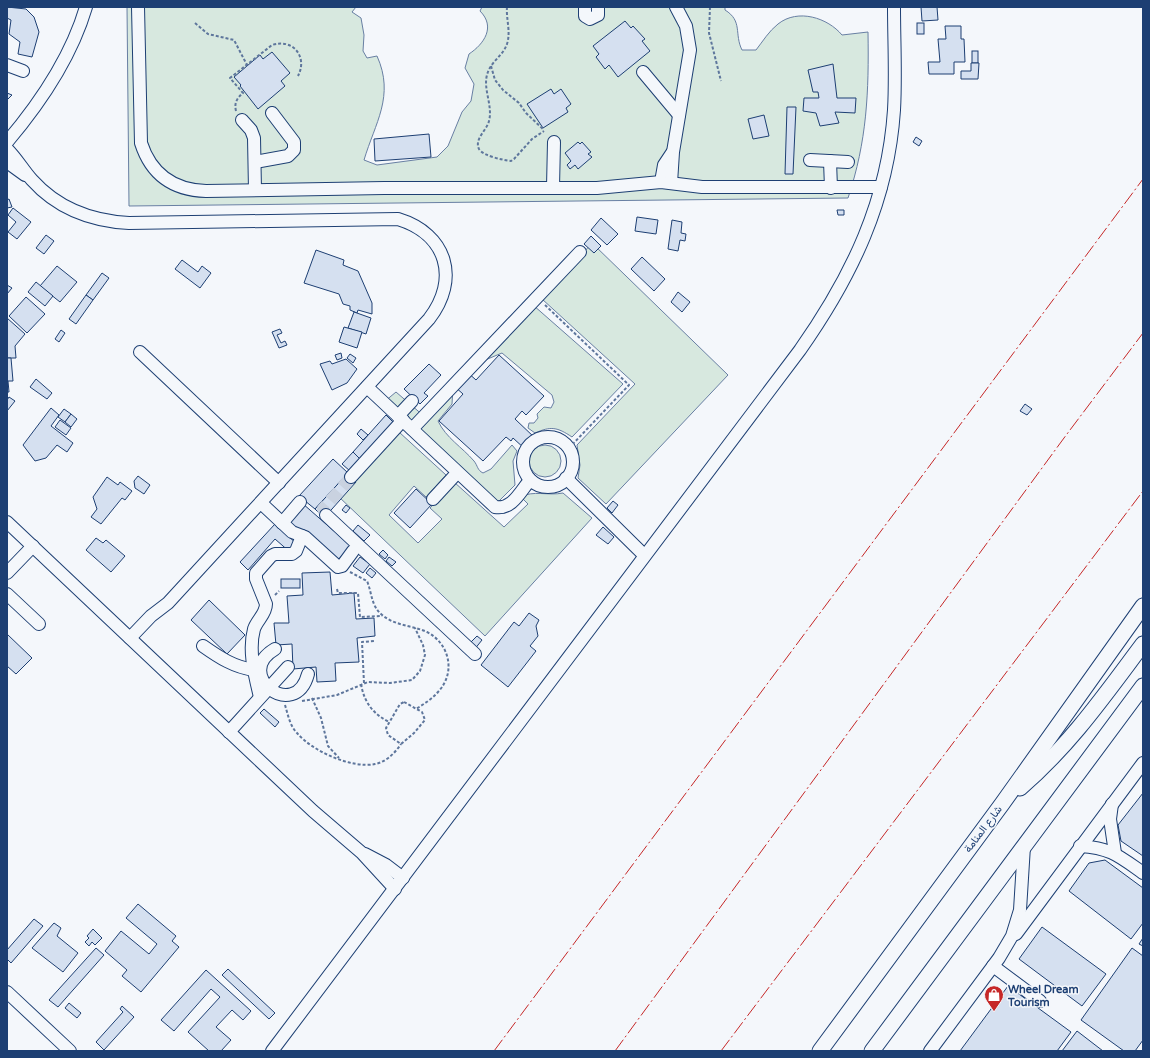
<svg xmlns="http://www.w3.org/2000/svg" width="1150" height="1058" viewBox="0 0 1150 1058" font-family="'Varela Round',Vazirmatn,sans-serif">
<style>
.green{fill:#d7e8df;stroke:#687fa3}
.building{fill:#d5e0f0;stroke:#1d3f73}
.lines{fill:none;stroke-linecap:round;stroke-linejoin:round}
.minor-tunnel{stroke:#c9d2e0;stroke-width:12;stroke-dasharray:12 6;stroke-linecap:butt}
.minor-casing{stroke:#1d3f73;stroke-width:14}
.major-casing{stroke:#1d3f73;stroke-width:17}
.path{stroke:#5e769c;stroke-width:2;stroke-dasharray:3 2;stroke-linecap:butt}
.minor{stroke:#f4f7fb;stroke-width:12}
.major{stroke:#f4f7fb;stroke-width:15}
.power{stroke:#c62828;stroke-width:1;stroke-dasharray:14 3 2 3;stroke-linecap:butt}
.labels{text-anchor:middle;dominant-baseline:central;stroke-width:3;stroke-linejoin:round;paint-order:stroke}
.street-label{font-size:11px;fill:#1d3f73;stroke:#f4f7fb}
.poi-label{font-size:11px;font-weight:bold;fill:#1d3f73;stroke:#f4f7fb;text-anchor:start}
</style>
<rect width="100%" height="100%" fill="#f4f7fb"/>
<g class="green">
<path d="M127,7h229l-4,5 9,6 3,17 -1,16 4,7 10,-2c18,40 -2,67 -13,104l13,5 60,-8 11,-11 14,-34 9,-11 3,-17 -9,-16 4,-14c15,-10 27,-27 11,-43l2,-4h243v3c18,11 9,24 17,40h14c7,-9 13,-19 22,-26 20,-16 50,-6 64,11l26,-3c1,60 -1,109 -20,166l-719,8z"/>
<polygon points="592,243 728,375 606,504 578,478 580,465 577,445 635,384 542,299"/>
<path d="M533,305l90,79 -51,53c-15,-10 -21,-11 -37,-4l-7,-5 1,-5h5l4,-5 -1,-4 7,-7 7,1 3,-6 -2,-7 -50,-42 -24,10z"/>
<path d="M453,387l-1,17 -14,17c8,17 24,26 36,40 4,5 3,9 9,12l8,-4 21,-24 5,6 -4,10 2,24 -16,16 -12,-3 -103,-96 12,-10 29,25z"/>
<path d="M399,432l47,43 -20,22 -12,-11 -25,29 29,28 24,-24 -12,-11 24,-26 50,45 24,-23 -7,-7c11,-7 28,-1 42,-4l29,25 -107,118 -147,-140z"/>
<circle cx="545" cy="461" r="16"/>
</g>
<g class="building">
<polygon points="7,7 26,9 34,17 39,32 32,57 18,54 20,42 9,34 11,20 7,18"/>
<polygon points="921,7 937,7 938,20 922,21"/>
<polygon points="625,21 631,28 633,26 645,39 642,41 650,51 618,77 609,65 605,69 596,57 599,54 593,46"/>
<rect x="917" y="23" width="7" height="11"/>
<polygon points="945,26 961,26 961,39 964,39 965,62 954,62 954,74 929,74 928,62 940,62 938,39 946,39"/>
<rect x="972" y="51" width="6" height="12"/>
<polygon points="272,52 290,73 281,81 285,86 258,109 240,86 241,85 234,77 260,55 263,59"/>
<polygon points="971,63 979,63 978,79 961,79 961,71 971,71"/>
<polygon points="833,64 837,98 856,98 855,113 835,112 839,123 820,126 816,113 803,111 804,98 819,98 818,92 813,92 808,70"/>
<polygon points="551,89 554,94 561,89 571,104 566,108 568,112 543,128 527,104"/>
<polygon points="7,93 12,95 7,100"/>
<polygon points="787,107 796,107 793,174 785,174"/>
<polygon points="764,115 769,136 753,139 748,119"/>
<polygon points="429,134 431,157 375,161 374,139"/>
<polygon points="916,137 922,141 919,146 913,142"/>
<polygon points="578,142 580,144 582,142 591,152 588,154 592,157 578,169 575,165 570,169 567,165 571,161 565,153"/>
<polygon points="9,199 12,207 7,208 7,200"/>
<polygon points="13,208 31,222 17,239 8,232 16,222 8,215"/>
<polygon points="837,210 844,210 844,215 838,215"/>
<polygon points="637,217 658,220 656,234 635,231"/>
<polygon points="601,218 618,234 607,245 591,230"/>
<polygon points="672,220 682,222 681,233 686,234 685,241 680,240 678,251 668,249"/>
<polygon points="46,235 54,241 44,254 36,248"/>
<polygon points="591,236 601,246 594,253 584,244"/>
<polygon points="316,250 344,260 343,265 358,271 372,303 372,314 358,310 357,313 350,310 350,306 343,304 339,294 304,283"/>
<polygon points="642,257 665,279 654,291 631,269"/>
<polygon points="182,260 198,272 202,266 211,273 200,288 175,269"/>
<polygon points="57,266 77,282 60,302 40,286"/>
<polygon points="102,273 109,278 93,300 86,295"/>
<polygon points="36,282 53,296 45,306 28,292"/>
<polygon points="7,285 12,288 7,294"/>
<polygon points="678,292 690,302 682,312 671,302"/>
<polygon points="86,295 93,300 76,324 69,319"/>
<polygon points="26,297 45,314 27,333 9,316"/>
<polygon points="354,312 371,318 366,334 348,328"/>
<polygon points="7,318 25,334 15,346 16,358 7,358"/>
<polygon points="344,327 362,332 357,348 339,342"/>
<polygon points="280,329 282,333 277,335 281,343 285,341 287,345 279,348 272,332"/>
<polygon points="61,330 65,333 59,342 55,339"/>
<polygon points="341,353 342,358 337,360 335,355"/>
<polygon points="350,354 356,358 353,363 347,358"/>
<polygon points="499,355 544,396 526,415 522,411 515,419 535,438 525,449 513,438 511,441 506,437 483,461 439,421 463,394 454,386 466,371 476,380"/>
<polygon points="7,358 11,358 13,381 8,381 9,392 7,392"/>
<polygon points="346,359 357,369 347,383 332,390 320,364 330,361 332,364"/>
<polygon points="429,364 441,375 424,393 428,396 420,404 404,389"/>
<polygon points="36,379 52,393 47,399 30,387"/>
<polygon points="9,397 15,401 7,411 7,400"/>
<polygon points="1025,404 1032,409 1027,415 1020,411"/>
<polygon points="51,408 59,415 51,426 73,443 67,452 57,445 46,458 35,461 23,445"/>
<polygon points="64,409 71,414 65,422 58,417"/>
<polygon points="71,414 77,419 71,427 65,422"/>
<polygon points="386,415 393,422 360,459 353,452"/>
<polygon points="60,420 71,428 66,435 55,427"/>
<polygon points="361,429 368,435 363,440 357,434"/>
<polygon points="353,452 360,459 350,471 342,464"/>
<polygon points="333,459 348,473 315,509 299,496"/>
<polygon points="347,474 356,482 324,518 315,509"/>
<polygon points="138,476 150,485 144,494 135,488 134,481"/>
<polygon points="107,477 118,485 120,482 132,491 125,500 122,498 101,524 91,517 97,509 93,497"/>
<polygon points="416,489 432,504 410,528 394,513"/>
<polygon points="613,501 618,505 612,513 607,508"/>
<polygon points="302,503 351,546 336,562 295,526 294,527 286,521"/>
<polygon points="346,505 350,508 346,513 342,510"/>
<polygon points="275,524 298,545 291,553 275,539 248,570 240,562"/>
<polygon points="358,525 370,535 364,541 353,531"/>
<polygon points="603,527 614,537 608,544 596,535"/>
<polygon points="96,538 103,543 106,540 125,556 111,572 86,550"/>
<polygon points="383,550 388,555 385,559 379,554"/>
<polygon points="360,557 370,564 363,573 353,566"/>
<polygon points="389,557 396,562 392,566 386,561"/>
<polygon points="370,568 376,573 372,578 366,573"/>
<polygon points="330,572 332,595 354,593 356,619 374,618 375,636 357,638 359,662 335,663 336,681 317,682 316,667 293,669 292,644 276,645 274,623 289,623 287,596 303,595 302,573"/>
<rect x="281" y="579" width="19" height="9"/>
<polygon points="209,600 245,635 227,654 191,620"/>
<polygon points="529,613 539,620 536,626 538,636 530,646 536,651 508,687 481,665 514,622 519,626"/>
<polygon points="7,634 32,658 16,674 7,666"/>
<polygon points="477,636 482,640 474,650 468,645"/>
<polygon points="264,709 279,722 275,727 260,713"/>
<polygon points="1143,793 1143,856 1121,841 1118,825"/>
<polygon points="1105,860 1143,888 1143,923 1131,939 1069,891 1089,863"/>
<polygon points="138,904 176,936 172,941 179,947 141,992 122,976 127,970 105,951 121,931 149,954 157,944 126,918"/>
<polygon points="34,919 43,926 11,963 7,959 7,950"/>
<polygon points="54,923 61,928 57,936 78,953 63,972 32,948"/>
<polygon points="1042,927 1106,974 1082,1006 1019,959"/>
<polygon points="93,929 102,938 95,945 92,942 89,946 85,942 89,938 87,936"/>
<polygon points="1143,938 1143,946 1139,944"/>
<polygon points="96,948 104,955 58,1007 49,1000"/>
<polygon points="1132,948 1143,956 1143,1040 1135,1051 1124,1051 1081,1020"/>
<polygon points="228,969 275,1013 269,1019 222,975"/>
<polygon points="206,970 251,1011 243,1020 232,1010 216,1027 231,1040 221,1051 209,1051 188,1032 220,997 211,989 174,1031 161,1020"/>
<polygon points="1008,986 1071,1032 1057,1051 960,1051"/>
<polygon points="69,1003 81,1013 77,1018 65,1008"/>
<polygon points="122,1006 134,1017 104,1050 96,1042 123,1012 120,1009"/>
<polygon points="1077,1031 1103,1051 1062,1051"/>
</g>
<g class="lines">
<polyline class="minor-tunnel" points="326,515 323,509 351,477"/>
<g class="minor-casing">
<g id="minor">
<path d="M138,7l3,136c10,31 32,47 65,48l178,-3h213l64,-6 41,5h179"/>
<polyline points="585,7 585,16 590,19 598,15 598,7"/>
<polyline points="7,65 23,71"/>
<polyline points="643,72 679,115"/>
<polyline points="242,120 251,130 254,138 255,190"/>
<path d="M7,142c34,-40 64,-84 79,-135"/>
<path d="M7,149c10,10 16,21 25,31 26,29 59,41 97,43l269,-4c49,15 62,60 31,100l-261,284 -17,13 -21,22"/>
<polyline points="810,160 848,162"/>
<polyline points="830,161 831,188"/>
<polyline points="7,162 25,175"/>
<polyline points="255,162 288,156 294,150 294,142 272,113"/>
<polyline points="661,182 664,165 672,153"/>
<polyline points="671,183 673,152 690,50 686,26 676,7"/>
<polyline points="553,187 554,142"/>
<polyline points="140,352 279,483"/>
<path d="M367,387l128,120c17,3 25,-15 35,-27"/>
<polyline points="398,416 412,401"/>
<polyline points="412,429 580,252"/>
<circle cx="548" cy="462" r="25"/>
<polyline points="351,477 403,420"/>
<polyline points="566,478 644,555"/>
<polyline points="433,499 457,473"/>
<polyline points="261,503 292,532 305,537 338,567 342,566 353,551"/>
<polyline points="326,515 475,654"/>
<polyline points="7,522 313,811 362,853 395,889"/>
<polyline points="282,523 300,502"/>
<polyline points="7,573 33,546"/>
<polyline points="7,594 39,624"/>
<path d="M203,646c17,12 31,21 51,24"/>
<path d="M275,649c-43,25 20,74 33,25"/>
<path d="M260,697c-5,-21 -12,-46 -6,-68 3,-9 12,-15 12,-25l-10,-25v-6l15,-17 4,-2h17l4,-3 6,-15"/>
<polyline points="229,732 288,667"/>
<polyline points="1112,804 1110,819 1115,853"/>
<path d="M1080,846c31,2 39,10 63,27"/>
<polyline points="365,854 386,865 403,878"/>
<polyline points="1016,934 1143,763"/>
<polyline points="993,966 1040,1001"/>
<polyline points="7,992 70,1051"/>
<path d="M272,1051l528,-701c52,-74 88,-149 94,-240 2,-34 0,-69 0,-103"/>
<polyline points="930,1051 999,958 1012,936 1020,910 1024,846"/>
</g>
</g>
<g class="major-casing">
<g id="major">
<path d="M1020,788c50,-43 84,-92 123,-144"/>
<polyline points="820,1051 1002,804 1143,606"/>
<polyline points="872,1051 1143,686"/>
</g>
</g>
<g class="path">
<path d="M507,7c-1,12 4,25 0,37 -4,12 -17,18 -20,31 -4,14 6,31 2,46 -2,9 -15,18 -10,28 4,7 24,11 32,12l3,-2 18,-20 12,-8"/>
<polyline points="710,7 709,33 721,81"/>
<polyline points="195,23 208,34 234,40 247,65"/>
<polyline points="491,66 495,80 503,90 519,103 526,113 544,130"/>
<path d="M236,111c-2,-8 1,-13 7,-18l-13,-15 42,-33c21,-7 36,12 26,31"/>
<polyline points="545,305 629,385 569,448"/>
<path d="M350,572l17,9c5,12 4,24 14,33 13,12 31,11 46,18 23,12 29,41 11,60 -6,7 -14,12 -22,17"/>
<polyline points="337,589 338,593 358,593 360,617 382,616"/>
<polyline points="275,595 279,591"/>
<polyline points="364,683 362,642 375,641"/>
<path d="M361,684c3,18 12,30 28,38"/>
<polyline points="312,698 321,718 328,746 339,758"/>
<polyline points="302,701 337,695 368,682 390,683 412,680 420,671 425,655 423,645 415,628"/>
<polygon points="404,702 422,712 425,720 414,733 401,744 388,735 386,728 400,704"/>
<path d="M285,705c3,10 5,21 12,28 15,18 55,36 78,31 11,-2 20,-11 26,-20"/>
</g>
<use href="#minor" class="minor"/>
<use href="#major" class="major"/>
<g class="power">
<polyline points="494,1051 1143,179"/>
<polyline points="615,1051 1064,438 1143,333"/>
<polyline points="721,1051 1143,491"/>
</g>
</g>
<defs>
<g id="shop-pin" transform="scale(1)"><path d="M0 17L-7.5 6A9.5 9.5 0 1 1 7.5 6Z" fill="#c62828" stroke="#f4f7fb"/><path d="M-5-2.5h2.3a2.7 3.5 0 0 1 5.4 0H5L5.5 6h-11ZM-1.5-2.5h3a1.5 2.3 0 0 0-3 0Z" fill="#fff"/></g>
</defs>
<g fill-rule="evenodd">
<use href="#shop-pin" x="994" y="995"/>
</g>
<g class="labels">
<g class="street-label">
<text transform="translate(983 829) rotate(-53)">شارع المنامة</text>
</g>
<g class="poi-label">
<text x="1008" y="989">Wheel Dream<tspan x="1008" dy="13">Tourism</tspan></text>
</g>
</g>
<rect width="1150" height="1058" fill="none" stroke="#1d3f73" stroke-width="16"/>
</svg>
